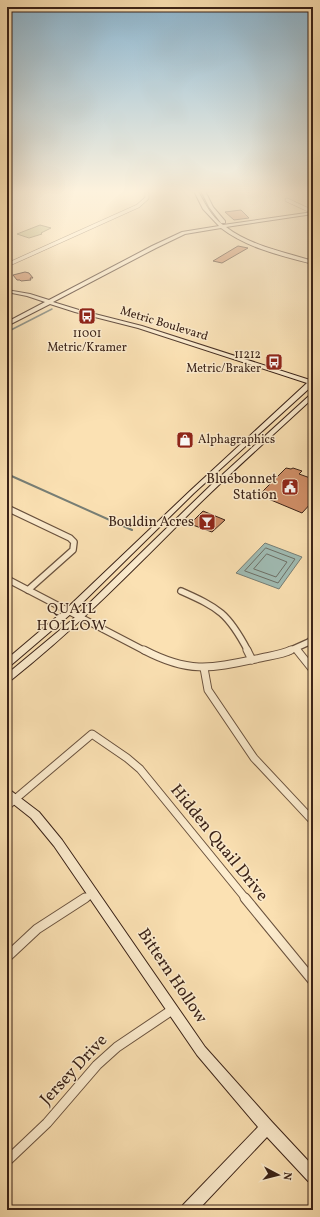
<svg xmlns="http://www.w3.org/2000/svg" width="320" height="1217" viewBox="0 0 320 1217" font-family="Vollkorn,serif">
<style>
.green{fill:#c6c187;stroke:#80724f}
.water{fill:#a0bcb4;stroke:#777e75}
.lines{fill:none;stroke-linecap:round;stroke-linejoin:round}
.shore{stroke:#6d6f66;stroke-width:1}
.stream-far1{stroke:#777e75;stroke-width:1.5}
.stream{stroke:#777e75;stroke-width:2}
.building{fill:#d18f68;stroke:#3a2217}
.street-far3-casing{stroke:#6a523e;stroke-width:4.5}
.street-far2-casing{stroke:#6a523e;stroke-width:8}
.street-far1-casing{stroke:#6a523e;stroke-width:9}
.street-casing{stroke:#6a523e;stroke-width:11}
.secondary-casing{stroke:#3a2217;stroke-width:2}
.street-far3{stroke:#fcecce;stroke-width:3.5}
.street-far2{stroke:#fcecce;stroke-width:5.5}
.street-far1{stroke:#fcecce;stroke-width:7}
.street{stroke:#fcecce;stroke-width:9}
.secondary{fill:#fcecce;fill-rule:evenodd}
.labels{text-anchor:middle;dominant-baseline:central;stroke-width:3;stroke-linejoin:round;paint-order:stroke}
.far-street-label{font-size:12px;fill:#3a2217;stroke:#fcecce}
.far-poi-label{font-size:12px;fill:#3a2217;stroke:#fcecce}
.poi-label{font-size:14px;fill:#3a2217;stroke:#fcecce;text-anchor:end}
.neighbourhood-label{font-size:15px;letter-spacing:1px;fill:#3a2217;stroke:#fcecce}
.near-street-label{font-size:17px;fill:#3a2217;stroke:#fcecce}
</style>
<rect width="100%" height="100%" fill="#fbe1b3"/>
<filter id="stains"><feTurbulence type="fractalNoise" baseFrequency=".005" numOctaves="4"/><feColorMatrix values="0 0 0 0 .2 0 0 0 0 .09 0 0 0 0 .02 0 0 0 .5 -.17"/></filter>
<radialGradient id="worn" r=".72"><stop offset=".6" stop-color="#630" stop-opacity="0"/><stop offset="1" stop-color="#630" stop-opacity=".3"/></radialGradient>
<polygon class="green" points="40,225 51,228 41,233 42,234 29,238 17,234"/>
<polygon class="water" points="265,543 302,557 279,589 236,573"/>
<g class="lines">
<g class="shore">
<polygon points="266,548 295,559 278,583 245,571"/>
<polygon points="267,554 287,562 276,577 254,569"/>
</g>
<polyline class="stream-far1" points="7,332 52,309"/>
<polyline class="stream" points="7,474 132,530"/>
</g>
<g class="building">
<polygon points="241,210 249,218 234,220 225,212"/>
<polygon points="238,246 248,248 222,263 213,261"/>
<polygon points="25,272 29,273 33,278 30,278 31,280 21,281 20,280 17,280 13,275"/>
<polygon points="286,468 291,469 293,468 302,471 299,474 313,479 313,501 302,513 259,495"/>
<polygon points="203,511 225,520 212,532 190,524"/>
</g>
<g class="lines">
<g class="street-far3-casing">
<g id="street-far3">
<polyline points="287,200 313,212"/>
<polyline points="7,265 138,206 147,198 147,191"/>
</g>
</g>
<g class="street-far2-casing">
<g id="street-far2">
<polyline points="7,508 70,538 74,542 73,550 28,590"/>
<polyline points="7,579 145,651"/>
<path d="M181,591c38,17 47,22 67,60"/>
<polyline points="296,649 298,651"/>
<polyline points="289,651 309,642 313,638"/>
</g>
</g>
<g class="street-far1-casing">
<g id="street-far1">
<path d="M144,650c44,23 65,19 112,9 11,-3 25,-4 35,-9"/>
<polyline points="247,650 252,660"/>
<polyline points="297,650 313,670"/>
<polyline points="204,668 208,690 254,758 313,821"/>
<polyline points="7,806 92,734 127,758 140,769 246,899"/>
<polyline points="84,899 94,893"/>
</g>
</g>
<g class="street-casing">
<g id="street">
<polyline points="245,898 313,981"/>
<polyline points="7,957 37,929 85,898"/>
<polyline points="7,1161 47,1123 97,1065 117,1047 172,1010"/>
</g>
</g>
<g class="secondary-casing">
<g id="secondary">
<path d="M194,191h4c7,13 13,25 25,34l90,-13v2l-87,13c25,19 58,25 87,34v3c-31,-8 -66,-16 -92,-36l-36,6 -29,14 -103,54 26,8 63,16 168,54 3,-1v6l-119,108 -122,120 -62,53 -3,1v-8l59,-50 124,-118 117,-108 -169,-55 -63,-16 -25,-8 -43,22v-4l38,-20 -18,-6 -20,-4v-2l23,4 19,6 103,-54 30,-14 37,-6 -16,-17z"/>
<polygon points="201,191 205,191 213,207 225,221 225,223 221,223 209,207"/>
<path d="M313,393v5c-39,36 -78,71 -115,107 -61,61 -121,123 -188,176l-3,1v-8l65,-54 138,-134 101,-92z"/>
<polygon points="7,789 10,790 39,812 62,840 205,1047 272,1122 313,1166 313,1183 308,1181 267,1137 198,1210 181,1210 183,1205 258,1127 197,1055 54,846 31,818 7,799"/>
</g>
</g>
<use href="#street-far3" class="street-far3"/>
<use href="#street-far2" class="street-far2"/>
<use href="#street-far1" class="street-far1"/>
<use href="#street" class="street"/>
<use href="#secondary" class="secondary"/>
</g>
<linearGradient id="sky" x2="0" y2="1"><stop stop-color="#8bb7d3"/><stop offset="0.53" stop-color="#fdf2dd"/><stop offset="1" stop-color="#fdf2dd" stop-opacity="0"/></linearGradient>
<rect width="320" height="361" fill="url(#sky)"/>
<defs>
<g id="bus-square" transform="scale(0.9)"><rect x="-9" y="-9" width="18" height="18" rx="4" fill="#8f2418" stroke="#fcecce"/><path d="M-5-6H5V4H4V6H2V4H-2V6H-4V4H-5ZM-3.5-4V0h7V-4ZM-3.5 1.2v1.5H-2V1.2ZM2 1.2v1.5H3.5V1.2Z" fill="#fff"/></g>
<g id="shop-square" transform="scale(0.9)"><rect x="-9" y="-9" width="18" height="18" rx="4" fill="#8f2418" stroke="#fcecce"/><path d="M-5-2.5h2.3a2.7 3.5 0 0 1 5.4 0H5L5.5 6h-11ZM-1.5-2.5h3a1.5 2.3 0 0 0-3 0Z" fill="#fff"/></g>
<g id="civic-square" transform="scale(0.9)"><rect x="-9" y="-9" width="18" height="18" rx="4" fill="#8f2418" stroke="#fcecce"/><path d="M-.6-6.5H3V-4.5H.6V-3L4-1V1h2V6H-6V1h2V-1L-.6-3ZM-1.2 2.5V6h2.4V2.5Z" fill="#fff"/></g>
<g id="bar-square" transform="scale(0.9)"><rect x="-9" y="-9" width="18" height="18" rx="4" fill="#8f2418" stroke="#fcecce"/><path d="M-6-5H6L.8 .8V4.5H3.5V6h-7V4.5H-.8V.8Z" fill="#fff"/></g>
</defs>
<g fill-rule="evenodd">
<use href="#bus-square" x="87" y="316"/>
<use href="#bus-square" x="274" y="362"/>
<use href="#shop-square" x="185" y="440"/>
<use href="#civic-square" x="290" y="487"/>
<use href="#bar-square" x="207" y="522"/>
</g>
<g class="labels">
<g class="far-street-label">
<text transform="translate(164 324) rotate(17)">Metric Boulevard</text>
</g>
<g class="far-poi-label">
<text x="87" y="334">11001<tspan x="87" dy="14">Metric/Kramer</tspan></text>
<text x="261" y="355" text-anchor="end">11212<tspan x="261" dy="14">Metric/Braker</tspan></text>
<text x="198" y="440" text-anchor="start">Alphagraphics</text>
</g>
<g class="poi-label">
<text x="277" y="479">Bluebonnet<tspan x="277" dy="16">Station</tspan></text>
<text x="194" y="522">Bouldin Acres</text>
</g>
<g class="neighbourhood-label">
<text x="72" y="609">QUAIL<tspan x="72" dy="17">HOLLOW</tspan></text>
</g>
<g class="near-street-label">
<text transform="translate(219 843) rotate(51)">Hidden Quail Drive</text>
<text transform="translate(172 976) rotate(56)">Bittern Hollow</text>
<text transform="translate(74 1070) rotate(-47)">Jersey Drive</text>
</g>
</g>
<rect width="320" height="1217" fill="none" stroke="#fbe1b3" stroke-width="24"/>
<rect x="8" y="8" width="304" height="1201" fill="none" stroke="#3a2217" stroke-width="2"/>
<rect x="12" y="12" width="296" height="1193" fill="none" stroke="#3a2217"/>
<g transform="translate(278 1175) rotate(97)" stroke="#fcecce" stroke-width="3" paint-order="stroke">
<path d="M0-3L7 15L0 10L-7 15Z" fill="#3a2217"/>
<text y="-6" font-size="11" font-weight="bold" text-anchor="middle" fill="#3a2217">N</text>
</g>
<rect width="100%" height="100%" filter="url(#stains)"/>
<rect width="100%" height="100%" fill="url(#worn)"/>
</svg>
